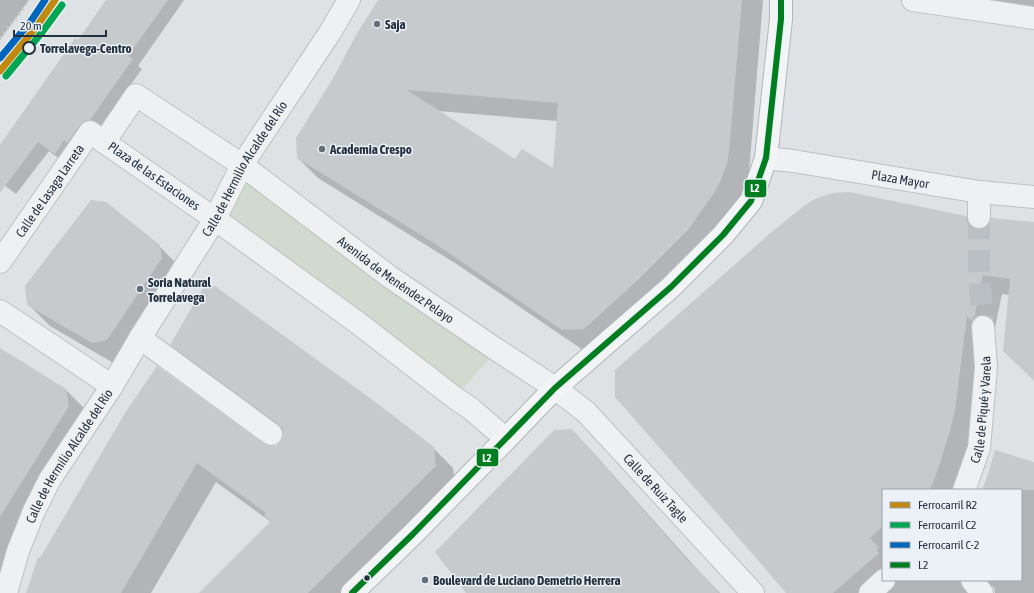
<svg xmlns="http://www.w3.org/2000/svg" width="1034" height="593" viewBox="0 0 1034 593" font-family="'Asap Condensed',sans-serif">
<style>
.green{fill:#d0dace}
.shadow{fill:#0003;fill-rule:evenodd}
.building{fill:#c7cacd;fill-rule:evenodd}
.lines{fill:none;stroke-linecap:round;stroke-linejoin:round}
.minor-tunnel{stroke:#babfc4;stroke-width:22;stroke-dasharray:22 11;stroke-linecap:butt}
.minor-casing{stroke:#bdc0c3;stroke-width:24}
.highway-casing{stroke:#b1b5ba;stroke-width:24}
.minor{stroke:#eef0f2;stroke-width:22}
.highway{stroke:#f3f4f5;stroke-width:22}
.rail{stroke:#c7cacd;stroke-width:3;stroke-dasharray:2 4;stroke-linecap:butt}
.bus-1-casing{stroke:#ebf1f6;stroke-width:9}
.bus-1{stroke:#007d1e;stroke-width:6}
.rail-1-casing{stroke:#ebf1f6;stroke-width:10}
.rail-2-casing{stroke:#ebf1f6;stroke-width:10}
.rail-3-casing{stroke:#ebf1f6;stroke-width:10}
.rail-1{stroke:#c28910;stroke-width:7}
.rail-2{stroke:#00a651;stroke-width:7}
.rail-3{stroke:#0065bd;stroke-width:7}
.poi-dot{fill:#656f7a;stroke:#ebf1f6;stroke-width:1.5}
.stop-dot{fill:#ebf1f6;stroke:#243140;stroke-width:2}
.bus-dot{fill:#243140;stroke:#ebf1f6;stroke-width:1.5}
.labels{text-anchor:middle;dominant-baseline:central;stroke-width:3;stroke-linejoin:round;paint-order:stroke}
.poi-label{font-size:13px;font-weight:bold;fill:#243140;stroke:#ebf1f6;text-anchor:start}
.stop-label{font-size:13px;font-weight:bold;fill:#243140;stroke:#ebf1f6;text-anchor:start}
.street-label{font-size:13px;fill:#243140;stroke:#ebf1f6}
.line-badge{stroke:#ebf1f6;stroke-width:1.5}
.badge-label{font-size:11px;text-anchor:middle;font-weight:bold;fill:#fff}
</style>
<rect width="100%" height="100%" fill="#dfe2e5"/>
<polygon class="green" points="242,165 497,350 455,398 215,219"/>
<g class="shadow">
<polygon points="0,0 29,0 0,40"/>
<polygon points="107,0 184,0 138,66 142,69 99,129 65,163 49,151 16,194 0,182 0,145 78,41"/>
<path d="M379,0h384l-14,173 -3,12 -9,23 -83,96 -71,46 -125,-85 -140,-87 -20,-20 35,-78zM438,111l119,10 -3,49 -39,-10z"/>
<polygon points="952,0 1034,0 1034,11"/>
<polygon points="966,217 980,230 1034,223 1034,380 1009,295 1002,294 974,429 956,490 883,490 883,580 1021,580 1021,490 982,490 1034,463 1034,593 995,593 994,587 990,587 981,593 788,593"/>
<polygon points="159,246 181,268 115,364 50,326 28,304"/>
<polygon points="171,344 433,448 453,468 455,485 347,593 200,593 271,522 216,482 151,593 31,593 41,560 126,413 263,445 269,447 276,447 282,442 284,432 191,364"/>
<polygon points="0,349 65,389 87,411 0,589"/>
<polygon points="571,430 591,450 695,567 720,593 467,593"/>
</g>
<g class="building">
<polygon points="106,0 168,0 128,56 133,59 90,120 84,121 80,125 67,143 64,140 55,154 38,142 0,193 0,145 75,38 78,40"/>
<path d="M378,0h364l-13,152 -2,12 -7,18 -6,11 -26,37 -49,49 -55,50 -22,1 -125,-85 -140,-87 -1,-20 36,-58 24,-45zM407,90l151,13 -5,65 -31,-19 -7,10z"/>
<polygon points="849,192 966,216 968,224 973,228 979,229 986,228 990,224 991,218 1034,222 1034,381 1003,351 1010,279 983,275 974,319 972,321 967,316 955,410 950,431 939,466 933,483 929,490 883,490 883,526 870,538 879,548 876,550 879,553 833,593 786,593 750,551 615,397 615,370 774,230 804,206 813,200 823,196 833,193"/>
<polygon points="91,200 106,202 160,245 162,258 107,340 92,343 27,305 25,286"/>
<polygon points="215,286 374,401 434,447 436,466 308,593 199,593 271,521 264,516 266,513 197,463 121,593 26,593 38,557 40,558 125,413 157,366 264,444 269,446 276,446 281,441 283,435 283,429 278,424 170,345 203,288"/>
<polygon points="0,348 66,389 69,406 0,517"/>
<polygon points="572,429 691,564 695,566 719,593 466,593 435,552 554,430"/>
<polygon points="995,450 1034,462 1034,490 982,490 988,474"/>
</g>
<g class="lines">
<polyline class="minor-tunnel" points="979,217 979,271 983,327"/>
<g class="minor-casing">
<g id="minor">
<polyline points="913,0 1034,18"/>
<path id="s1" d="M766,158l27,3 186,31 55,5"/>
<polyline points="979,192 979,217"/>
<path id="s2" d="M0,262l90,-130 14,10"/>
<polyline points="0,311 112,386"/>
<polyline points="140,338 271,434"/>
<path id="s3" d="M506,439l-36,-31 -15,-10 -97,-75 -143,-104 -111,-77 32,-47 106,70 148,112 107,73 58,38 31,24 167,181"/>
<path id="s4" d="M964,490l15,-42 7,-81 -3,-40"/>
<polyline points="972,580 982,593"/>
<path id="s5" d="M6,593l12,-42 16,-40 16,-32 62,-93 28,-48 75,-119 27,-54 87,-131 20,-34"/>
<polyline points="870,593 884,580"/>
</g>
</g>
<g class="highway-casing">
<polyline id="highway" points="352,593 413,534 506,439 555,388 671,287 723,235 751,201 766,158 781,19 781,0"/>
</g>
<use href="#minor" class="minor"/>
<use href="#highway" class="highway"/>
<polyline class="rail" points="0,38 30,0"/>
<g class="bus-1-casing">
<polyline id="bus-1" points="352,593 413,534 555,388 671,287 723,235 751,201 766,158 781,19 781,0"/>
</g>
<use href="#bus-1" class="bus-1"/>
<g class="rail-1-casing">
<polyline id="rail-1" points="0,71 37,26 55,0"/>
</g>
<g class="rail-2-casing">
<polyline id="rail-2" points="6,76 43,31 62,5"/>
</g>
<g class="rail-3-casing">
<polyline id="rail-3" points="0,58 31,21 45,0"/>
</g>
<use href="#rail-1" class="rail-1"/>
<use href="#rail-2" class="rail-2"/>
<use href="#rail-3" class="rail-3"/>
</g>
<g class="poi-dot">
<circle cx="377" cy="24" r="4"/>
<circle cx="322" cy="149" r="4"/>
<circle cx="140" cy="289" r="4"/>
<circle cx="425" cy="580" r="4"/>
</g>
<circle class="stop-dot" cx="29" cy="48" r="6"/>
<circle class="bus-dot" cx="367" cy="578" r="3.5"/>
<g class="labels">
<g class="poi-label">
<text x="385" y="24">Saja</text>
<text x="330" y="149">Academia Crespo</text>
<text x="148" y="282">Soria Natural<tspan x="148" dy="15">Torrelavega</tspan></text>
<text x="433" y="580">Boulevard de Luciano Demetrio Herrera</text>
</g>
<g class="stop-label">
<text x="40" y="48">Torrelavega-Centro</text>
</g>
<g class="street-label">
<text stroke="none"><textPath href="#s5" startOffset="489">Calle de Hermilio Alcalde del Río</textPath></text>
<text transform="translate(154 176) rotate(35)">Plaza de las Estaciones</text>
<text stroke="none"><textPath href="#s1" startOffset="136">Plaza Mayor</textPath></text>
<text stroke="none"><textPath href="#s2" startOffset="87">Calle de Lasaga Larreta</textPath></text>
<text stroke="none"><textPath href="#s3" startOffset="876">Avenida de Menéndez Pelayo</textPath></text>
<text stroke="none"><textPath href="#s4" startOffset="83">Calle de Piqué y Varela</textPath></text>
<text stroke="none"><textPath href="#s5" startOffset="152">Calle de Hermilio Alcalde del Río</textPath></text>
<text stroke="none"><textPath href="#s3" startOffset="1211">Calle de Ruiz Tagle</textPath></text>
</g>
</g>
<g class="line-badge">
<rect x="744" y="179" width="23" height="19" rx="4" fill="#007d1e"/>
<rect x="476" y="448" width="23" height="19" rx="4" fill="#007d1e"/>
</g>
<g class="badge-label">
<text x="755" y="192">L2</text>
<text x="487" y="462">L2</text>
</g>
<rect x="882" y="489" width="140" height="92" fill="#ebf1f6" stroke="#9ba4ad"/>
<rect x="890" y="502" width="20" height="6" fill="#c28910" stroke="#9ba4ad"/>
<text x="918" y="509" font-size="12" fill="#243140">Ferrocarril R2</text>
<rect x="890" y="522" width="20" height="6" fill="#00a651" stroke="#9ba4ad"/>
<text x="918" y="529" font-size="12" fill="#243140">Ferrocarril C2</text>
<rect x="890" y="542" width="20" height="6" fill="#0065bd" stroke="#9ba4ad"/>
<text x="918" y="549" font-size="12" fill="#243140">Ferrocarril C-2</text>
<rect x="890" y="562" width="20" height="6" fill="#007d1e" stroke="#9ba4ad"/>
<text x="918" y="569" font-size="12" fill="#243140">L2</text>
<path d="M14 30v6h92v-6" fill="none" stroke="#243140" stroke-width="2"/>
<text x="20" y="30" font-size="12" fill="#243140" stroke="#ebf1f6" stroke-width="3" paint-order="stroke">20 m</text>
</svg>
